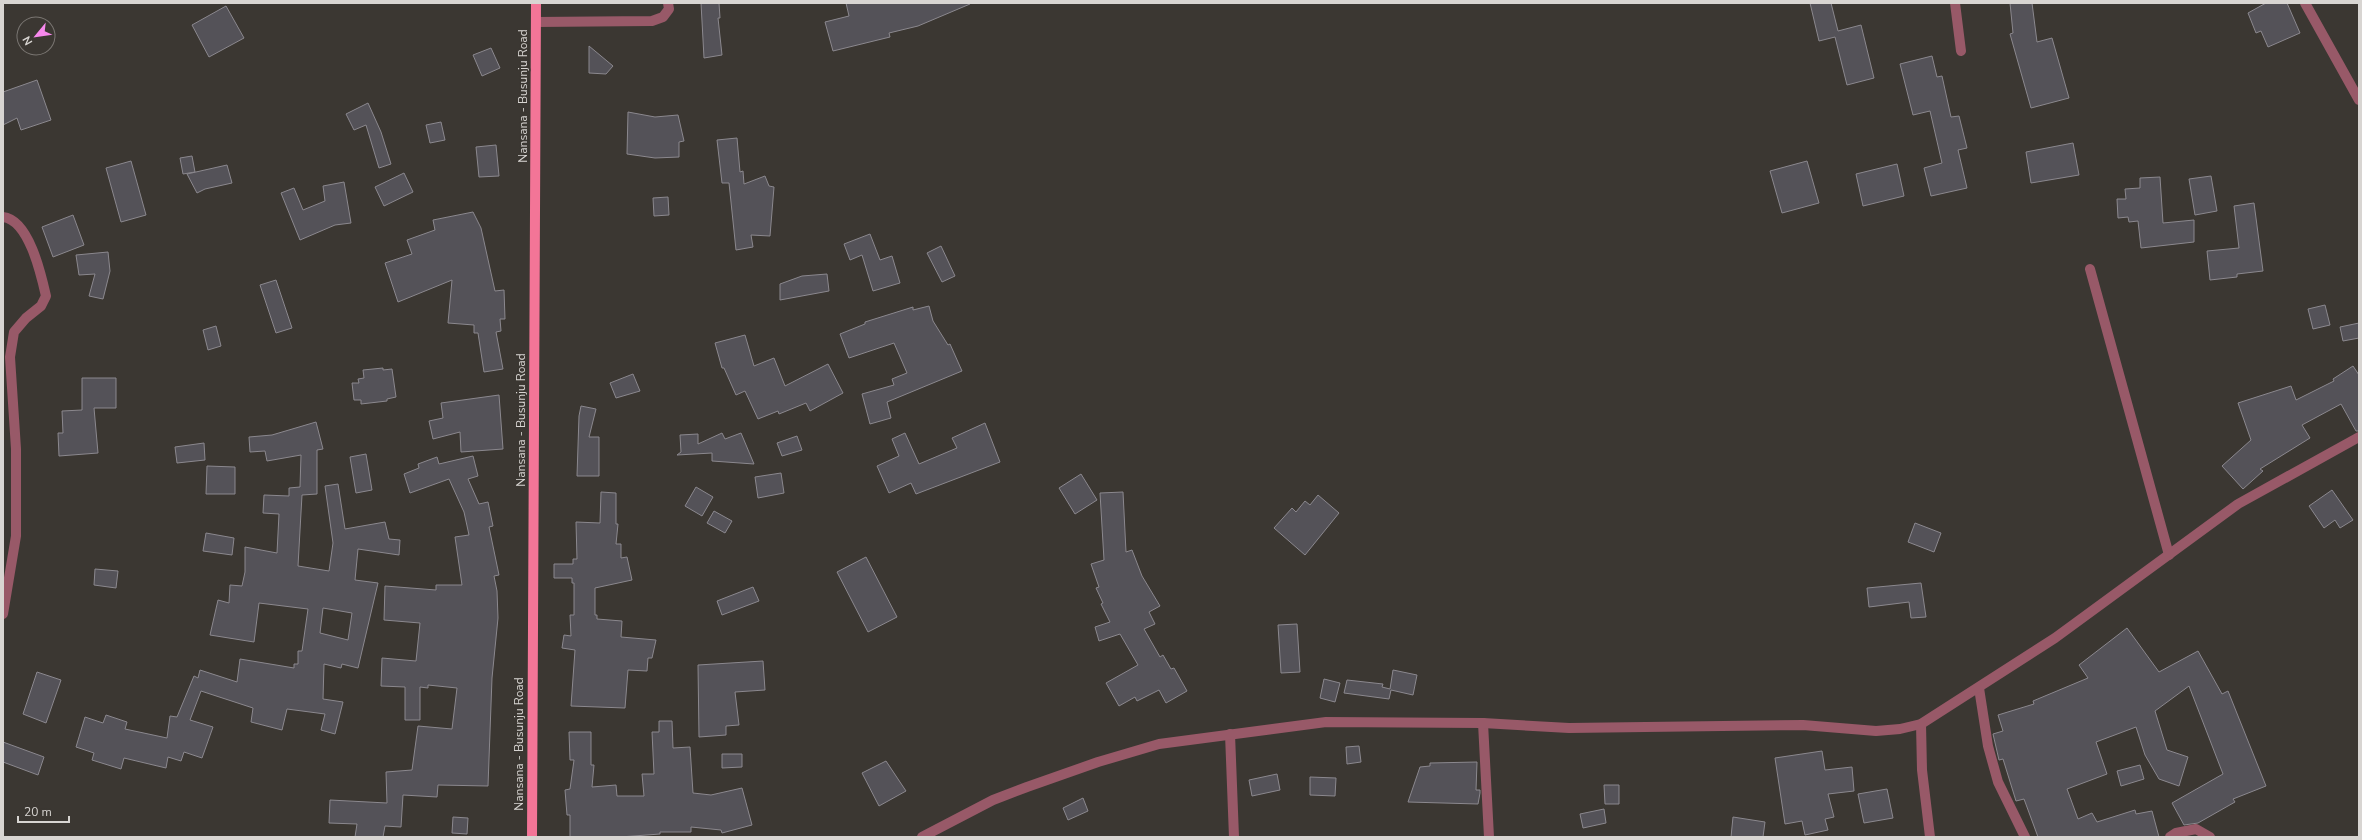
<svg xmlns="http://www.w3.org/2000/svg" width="2362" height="840" viewBox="0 0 2362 840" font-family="'Nunito Sans',sans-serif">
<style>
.building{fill:#545258;stroke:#8b888e;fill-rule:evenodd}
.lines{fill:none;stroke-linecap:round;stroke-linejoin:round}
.minor{stroke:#985968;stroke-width:10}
.major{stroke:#f37597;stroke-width:10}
.labels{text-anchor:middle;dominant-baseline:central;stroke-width:3;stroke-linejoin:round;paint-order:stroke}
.street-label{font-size:12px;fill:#d8d5d2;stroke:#3b3732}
</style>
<rect width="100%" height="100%" fill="#3b3732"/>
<g class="building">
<polygon points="701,3 719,3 720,18 718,18 722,55 704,58"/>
<polygon points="846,3 970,3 970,4 918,26 889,33 890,37 833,51 825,22 849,16"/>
<polygon points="1810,3 1831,3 1838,31 1861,25 1874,78 1847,85 1835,37 1819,41"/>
<polygon points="2010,3 2032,3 2037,42 2052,38 2069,98 2031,108 2010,34 2013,33"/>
<polygon points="2266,3 2287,3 2300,33 2268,47 2261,31 2256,33 2248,13"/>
<polygon points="226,6 244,38 209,57 192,25"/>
<polygon points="589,46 613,66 606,74 589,73"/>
<polygon points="491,48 500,68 482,76 473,55"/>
<polygon points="1932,56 1937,77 1942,76 1951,117 1959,116 1967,148 1958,150 1967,188 1931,196 1924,168 1942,163 1930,111 1913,115 1900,64"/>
<polygon points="37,80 51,120 21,130 17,118 3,125 3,92"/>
<polygon points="368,103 381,132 391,164 379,168 366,125 354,130 346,114"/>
<polygon points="628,112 655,117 678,115 684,141 679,142 679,157 655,158 627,154"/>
<polygon points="441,122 445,140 430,143 426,125"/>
<polygon points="737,138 740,172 743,171 744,184 765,176 769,186 774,187 770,236 751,235 753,247 736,250 729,183 722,183 717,140"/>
<polygon points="2073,143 2079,175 2031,183 2026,152"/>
<polygon points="496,145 499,176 479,177 476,147"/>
<polygon points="192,156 195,172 183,174 180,158"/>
<polygon points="131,161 146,215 121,222 106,168"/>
<polygon points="1807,161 1819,203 1782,213 1770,171"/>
<polygon points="1897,164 1904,196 1863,206 1856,174"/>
<polygon points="227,165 232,183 205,189 197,193 187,174"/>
<polygon points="404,173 413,192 384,206 375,187"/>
<polygon points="2211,176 2217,211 2195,215 2189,179"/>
<polygon points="2160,177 2163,223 2194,220 2194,242 2141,248 2138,221 2129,222 2128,217 2118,218 2117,199 2126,199 2125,189 2140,188 2140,178"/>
<polygon points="344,182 351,223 335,225 300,240 281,193 294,188 303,210 325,201 323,186"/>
<polygon points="668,197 669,215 654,216 653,198"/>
<polygon points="2254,203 2263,271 2237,274 2237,277 2210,280 2207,251 2239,248 2234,206"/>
<polygon points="473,212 481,228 495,291 504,290 505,319 500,319 501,331 496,332 503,369 484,372 478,333 474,333 474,325 448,323 452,280 398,302 385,263 412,254 407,240 435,230 433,220"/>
<polygon points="73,215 84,245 53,257 42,227"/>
<polygon points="870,234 880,260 892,256 900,283 873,291 862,255 850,260 844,244"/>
<polygon points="941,246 955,276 942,282 927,253"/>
<polygon points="108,252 110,271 103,299 89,296 95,274 79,275 76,255"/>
<polygon points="827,274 829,291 780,300 780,284 802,276"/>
<polygon points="276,280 292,328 276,333 260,285"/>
<polygon points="2325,305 2330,325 2313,329 2308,309"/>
<polygon points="929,306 933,321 948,345 950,344 962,371 887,402 891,418 870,424 862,394 894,385 892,379 907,373 894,343 849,358 840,334 865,324 865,322 913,307 913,310"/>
<polygon points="2359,323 2359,338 2343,341 2340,327"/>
<polygon points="216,326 221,346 208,350 203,330"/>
<polygon points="745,335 754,366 774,358 785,386 828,364 843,393 810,411 806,403 779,414 778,411 758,419 745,391 736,395 724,368 722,368 715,343"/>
<polygon points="2353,366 2359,375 2359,431 2356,431 2341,404 2302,425 2310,438 2260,469 2263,471 2243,489 2222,466 2251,440 2238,403 2291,386 2296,400 2334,381 2333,379"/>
<polygon points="383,368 383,370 392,369 396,397 387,399 387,401 361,404 361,400 354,400 352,383 359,383 358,379 364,378 363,370"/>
<polygon points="633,374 640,391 616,398 610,383"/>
<polygon points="82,378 116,378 116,408 94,408 98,453 59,456 58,433 63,433 62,411 82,410"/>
<polygon points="499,395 503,449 461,452 460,432 433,439 429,421 443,418 441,403"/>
<polygon points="581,406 596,409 589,437 599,437 599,476 577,476 579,416"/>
<path d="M316,422l7,27 -6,1v44l-15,1 -4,71 31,5 4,-28 -8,-57 13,-2 7,45 40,-7 4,17 11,1 -1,15 -41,-6 -3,31 23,3 -20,85 -16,-4 -1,4 -17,-4 -1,35 20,3 -8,32 -14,-4 4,-16 -38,-5 -5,21 -31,-8 2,-14 -52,-17 -11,29 23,7 -11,31 -18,-6 -3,9 -13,-4 -2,11 -42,-10 -3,11 -29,-9 2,-7 -18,-6 9,-30 18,6 3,-8 21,7 -2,7 42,9 3,-22 7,1 17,-41 4,2 2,-8 37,12 3,-23 54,9v-4h4v-13h4l6,-42 -49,-6 -5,39 -44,-7 8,-35 11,3 1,-18 12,1 3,-14v-25l32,6 2,-39 -16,-1 1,-18 25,1v-8l11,-1 1,-32 -34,6 -2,-10 -15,1 -1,-15 23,-2zM323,608l29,5 -4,27 -28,-7z"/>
<polygon points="985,423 1000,462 916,494 911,483 889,493 877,466 899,456 892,439 905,433 919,464 957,448 952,438"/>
<polygon points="722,433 725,439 741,433 754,464 712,461 712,453 677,455 681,452 680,435 698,434 698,444"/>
<polygon points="797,436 802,450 782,456 777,443"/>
<polygon points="204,443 205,460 177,463 175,447"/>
<polygon points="366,454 372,490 356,493 350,457"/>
<polygon points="473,456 478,476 468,479 479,504 488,502 493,526 489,527 499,575 494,576 497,591 498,618 492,678 488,786 438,785 437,797 403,795 401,827 385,826 383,837 355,837 357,824 329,823 330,800 387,803 386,772 412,770 418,726 452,729 457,688 428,685 428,688 420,687 420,720 405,720 405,687 381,686 382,658 416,661 420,623 384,620 385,586 436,590 436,585 462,585 455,537 469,535 464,512 449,479 410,493 404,474 419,468 418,464 437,457 439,464"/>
<polygon points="207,466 235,467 235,494 206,494"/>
<polygon points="781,473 784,493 758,498 755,477"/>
<polygon points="1081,474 1097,500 1075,514 1059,488"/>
<polygon points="696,487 713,497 702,516 685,506"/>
<polygon points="2332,490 2353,520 2340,528 2335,520 2324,528 2309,506"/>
<polygon points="601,492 616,493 616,524 618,524 616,544 621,544 621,558 627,557 632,580 595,588 595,615 597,615 597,619 622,621 621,637 656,640 652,658 648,658 647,671 628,670 625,708 571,706 575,650 562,648 564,635 571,636 570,615 574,615 574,583 572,583 572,578 554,578 554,564 573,564 573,559 577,559 576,522 600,523"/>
<polygon points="1123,492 1126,552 1132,550 1142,576 1160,606 1149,612 1155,624 1144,629 1160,657 1163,655 1171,669 1174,668 1187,691 1166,703 1159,690 1137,701 1135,697 1119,706 1106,683 1138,665 1120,634 1099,641 1095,627 1110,622 1101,604 1103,603 1096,588 1099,587 1091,564 1104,560 1100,493"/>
<polygon points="1318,495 1339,513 1305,555 1274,528 1292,508 1296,512 1305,501 1310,505"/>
<polygon points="714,511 732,521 725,533 707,523"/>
<polygon points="1915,523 1941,533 1934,552 1908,542"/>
<polygon points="206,533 234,538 232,555 203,551"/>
<polygon points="866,557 897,617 868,632 837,572"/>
<polygon points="95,569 118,571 116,588 94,585"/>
<polygon points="1921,583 1926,617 1911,618 1909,602 1869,607 1867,588"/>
<polygon points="753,587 759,601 722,615 717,601"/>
<polygon points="1297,624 1300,672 1281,673 1278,625"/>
<polygon points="2127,628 2159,672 2198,651 2222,694 2228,691 2266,786 2233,799 2235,802 2198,823 2184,825 2172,803 2223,774 2189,686 2155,711 2167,750 2188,757 2179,786 2159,779 2145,755 2136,727 2096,742 2107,774 2067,789 2078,819 2092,813 2097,822 2135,810 2136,814 2152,811 2159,837 2038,837 2024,799 2016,801 2003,759 1999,760 1993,734 2003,731 1998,715 2034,704 2033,701 2088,678 2079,665"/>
<polygon points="763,661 765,690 735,692 739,725 726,726 726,735 699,737 698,665"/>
<polygon points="1393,670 1417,675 1413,695 1391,690 1389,699 1344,693 1347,680 1383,684 1382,687 1390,689"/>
<polygon points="37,672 61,680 46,723 23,714"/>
<polygon points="1324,679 1340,683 1335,702 1320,698"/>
<polygon points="659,721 672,721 673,748 690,747 693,793 711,795 742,788 752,825 722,833 721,830 691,827 691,832 660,832 660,834 620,837 570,837 570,815 567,815 565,790 570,789 574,760 570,760 569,732 591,732 591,765 594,765 592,787 616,785 617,796 644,796 642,774 654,774 652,732 659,732"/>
<polygon points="3,742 44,757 38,775 3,762"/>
<polygon points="1359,746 1361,762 1347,764 1346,747"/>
<polygon points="1822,751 1825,770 1852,767 1854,791 1828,794 1834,817 1825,819 1828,830 1805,835 1802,821 1785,824 1775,758"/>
<polygon points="722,754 742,754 742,767 722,768"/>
<polygon points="886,761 906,791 879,806 862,773"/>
<polygon points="1477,762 1476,790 1480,790 1480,793 1478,804 1408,802 1420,767 1430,766 1430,763"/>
<polygon points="2140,765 2144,779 2121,786 2117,771"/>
<polygon points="1277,774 1280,790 1252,796 1249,780"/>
<polygon points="1310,777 1336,778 1335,796 1310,795"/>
<polygon points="1604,785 1619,785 1619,804 1605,804"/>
<polygon points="1887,789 1893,818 1864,823 1858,794"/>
<polygon points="1083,798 1088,811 1068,820 1063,808"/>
<polygon points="1604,809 1606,823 1583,828 1580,814"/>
<polygon points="453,817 468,818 467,834 452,833"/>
<polygon points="1733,817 1765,822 1763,837 1731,837"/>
</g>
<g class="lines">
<g class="minor">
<polyline points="1955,3 1961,51"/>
<polyline points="2305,3 2359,100"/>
<polyline points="536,22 652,21 663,17 669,9 668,3"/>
<path d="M3,217c26,3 38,57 43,79l-5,10 -15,12 -12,14 -4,25 6,92v87l-13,78"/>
<polyline points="2090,269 2169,555"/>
<polyline points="1979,688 1988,746 1998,782 2025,837"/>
<polyline points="1483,723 1489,837"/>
<polyline points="1921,724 1922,770 1930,837"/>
<polyline points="1230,734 1234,837"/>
<polyline points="922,837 993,800 1027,787 1098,762 1159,744 1326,722 1483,723 1569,728 1803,725 1876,731 1900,729 1921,724 2055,638 2238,504 2359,437"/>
<polyline points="2170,837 2176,833 2196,829 2210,837"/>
</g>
<polyline class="major" points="532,837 536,3"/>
</g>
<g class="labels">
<g class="street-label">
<text transform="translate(523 96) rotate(-90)">Nansana - Busunju Road</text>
<text transform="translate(521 420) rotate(-90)">Nansana - Busunju Road</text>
<text transform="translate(519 744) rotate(-90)">Nansana - Busunju Road</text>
</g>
</g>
<rect width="2362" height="840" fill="none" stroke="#d8d5d2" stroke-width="8"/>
<g transform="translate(36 36) rotate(241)"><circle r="19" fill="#3b3732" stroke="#7a7672"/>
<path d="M0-3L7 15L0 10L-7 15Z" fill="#f788ec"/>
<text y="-6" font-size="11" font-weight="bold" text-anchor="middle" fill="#d8d5d2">N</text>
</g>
<path d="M18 816v6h51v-6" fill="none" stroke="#d8d5d2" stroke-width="2"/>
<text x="24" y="816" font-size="12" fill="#d8d5d2" stroke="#3b3732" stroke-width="3" paint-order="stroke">20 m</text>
</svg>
